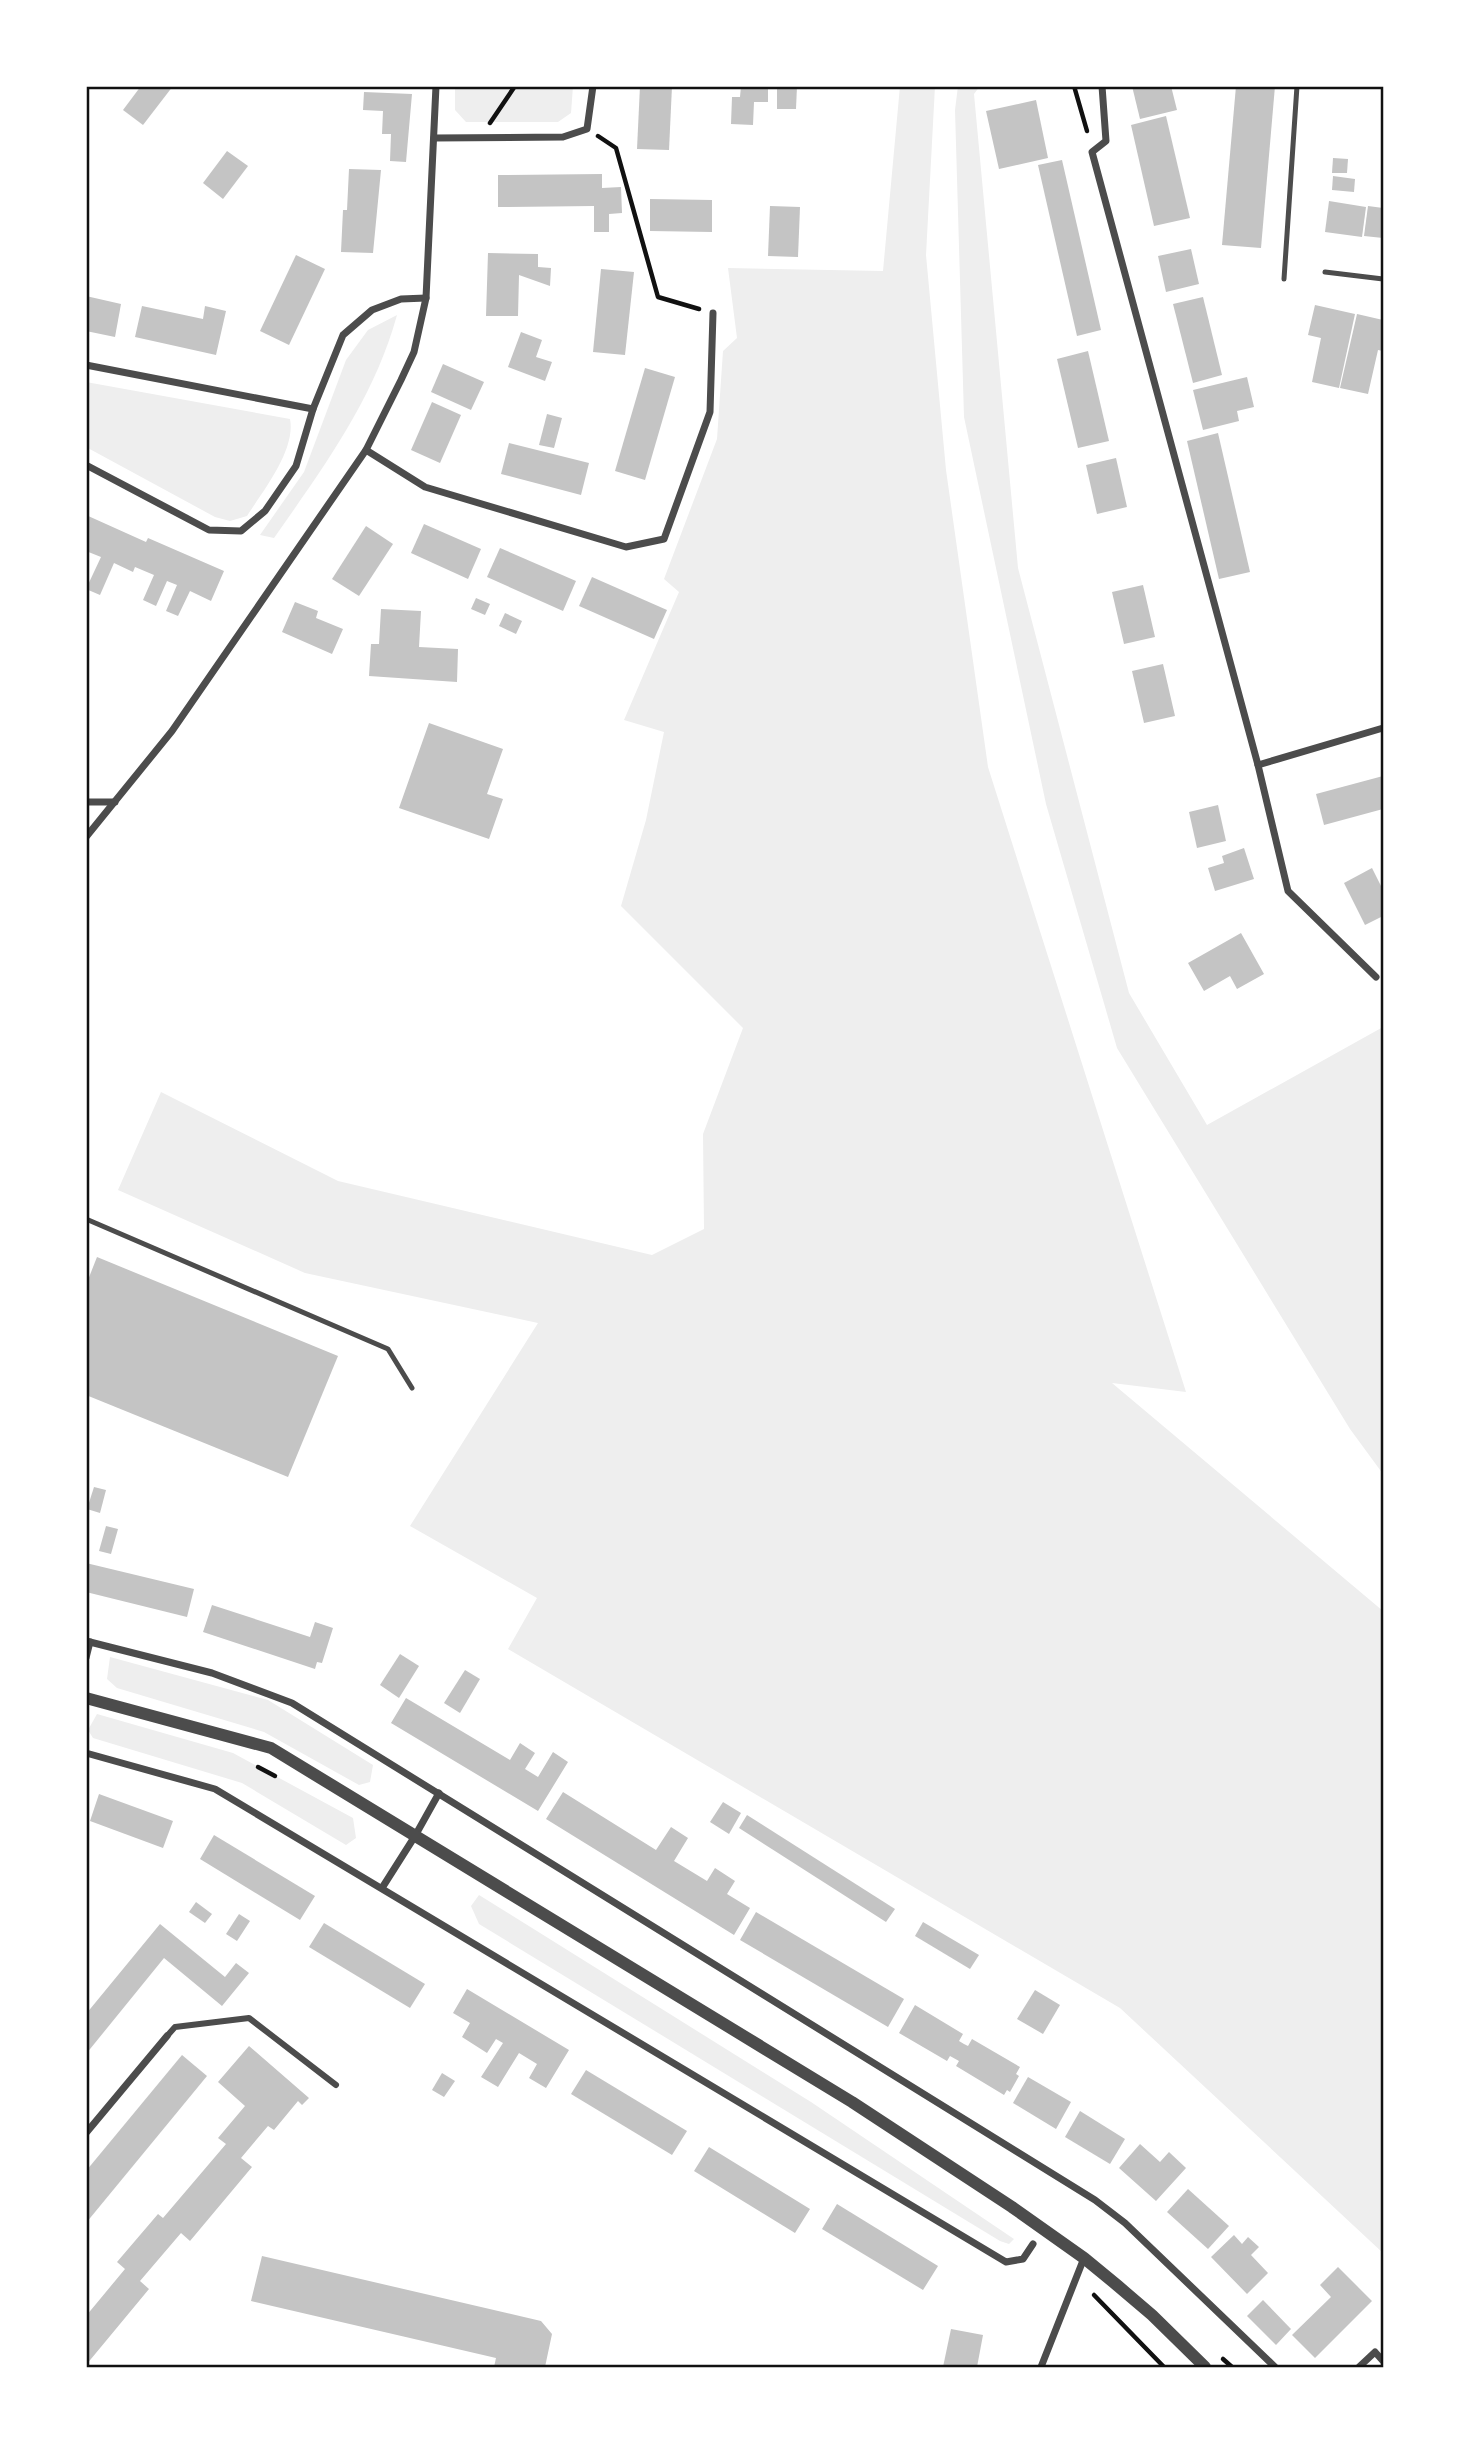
<svg xmlns="http://www.w3.org/2000/svg" width="1469" height="2453" viewBox="0 0 1469 2453" font-family="Montserrat,sans-serif">
<style>
.green{fill:#eee}
.building{fill:#c4c4c4}
.lines{fill:none;stroke-linecap:round;stroke-linejoin:round}
.path{stroke:#111;stroke-width:4.5}
.service{stroke:#4c4c4c;stroke-width:5}
.pedestrian{stroke:#4c4c4c;stroke-width:6}
.minor{stroke:#4c4c4c;stroke-width:7}
.tertiary{stroke:#4c4c4c;stroke-width:12}
.neatline{fill:none;stroke:#111;stroke-width:2.5}
</style>
<rect width="100%" height="100%" fill="#fff"/>
<g class="green">
<polygon points="455,86 573,86 571,113 558,122 466,122 455,110"/>
<polygon points="900,86 935,86 926,255 946,470 988,767 1186,1392 1112,1383 1383,1611 1383,2253 1120,2008 508,1649 537,1598 410,1526 538,1323 305,1273 118,1190 161,1092 338,1181 652,1255 704,1229 703,1134 743,1028 621,906 646,820 664,732 624,720 679,592 664,579 717,439 723,351 737,338 728,268 883,271"/>
<polygon points="958,86 980,86 974,94 1018,568 1129,993 1207,1125 1383,1027 1383,1474 1350,1429 1117,1048 1046,804 964,417 955,110"/>
<path d="M397,315c-23,84 -74,153 -123,223l-14,-3 44,-63 42,-112 22,-30z"/>
<path d="M86,382l204,37c6,31 -27,72 -43,97l-17,5 -15,-4 -129,-70z"/>
<polygon points="110,1657 268,1700 373,1765 370,1782 359,1785 264,1732 117,1688 107,1679"/>
<polygon points="97,1714 233,1753 353,1818 356,1838 346,1845 242,1783 93,1738 88,1730"/>
<polygon points="479,1895 811,2102 1014,2239 1009,2244 1000,2241 479,1924 471,1906"/>
</g>
<g class="building">
<polygon points="141,86 173,86 143,125 123,110"/>
<polygon points="640,86 672,86 669,150 637,149"/>
<polygon points="741,86 768,86 768,102 754,102 753,125 731,124 732,97 740,97"/>
<polygon points="777,86 797,86 796,109 777,109"/>
<polygon points="1132,86 1171,86 1177,110 1140,119"/>
<polygon points="1236,86 1275,86 1261,248 1222,245"/>
<polygon points="364,92 412,94 406,162 390,161 391,134 382,134 383,111 363,110"/>
<polygon points="1036,100 1048,158 999,169 986,111"/>
<polygon points="1166,116 1190,218 1154,226 1131,125"/>
<polygon points="227,151 248,166 223,199 203,183"/>
<polygon points="1333,158 1348,159 1347,173 1332,173"/>
<polygon points="1062,160 1101,330 1077,336 1038,165"/>
<polygon points="349,169 381,170 373,253 341,252 343,210 347,210"/>
<polygon points="602,174 602,188 621,187 622,213 609,214 609,232 594,232 594,206 498,207 498,175"/>
<polygon points="1333,176 1355,179 1354,192 1332,190"/>
<polygon points="650,199 712,200 712,232 650,231"/>
<polygon points="1329,201 1366,207 1362,237 1325,232"/>
<polygon points="770,206 800,207 798,257 768,256"/>
<polygon points="1368,206 1383,208 1383,238 1364,236"/>
<polygon points="1191,249 1199,284 1166,292 1158,256"/>
<polygon points="488,253 538,254 538,267 551,268 550,286 519,275 518,316 486,316"/>
<polygon points="296,255 325,269 289,345 260,331"/>
<polygon points="601,269 634,272 625,355 593,352"/>
<polygon points="86,296 121,304 115,337 86,331"/>
<polygon points="1203,297 1222,375 1193,383 1173,304"/>
<polygon points="1315,305 1355,314 1339,388 1312,382 1321,338 1308,335"/>
<polygon points="142,306 203,319 205,306 226,311 216,355 135,337"/>
<polygon points="1357,314 1383,320 1383,351 1378,350 1368,394 1340,388"/>
<polygon points="521,332 542,340 536,357 552,362 545,381 508,367"/>
<polygon points="1088,351 1109,441 1078,448 1057,359"/>
<polygon points="443,364 484,382 471,410 431,392"/>
<polygon points="645,368 675,377 645,480 615,471"/>
<polygon points="1247,377 1254,407 1237,411 1239,421 1203,430 1193,390"/>
<polygon points="432,402 461,415 440,463 411,450"/>
<polygon points="547,414 562,418 554,448 539,445"/>
<polygon points="1218,433 1250,572 1219,579 1187,441"/>
<polygon points="509,443 589,463 581,495 501,474"/>
<polygon points="1116,458 1127,507 1097,514 1086,465"/>
<polygon points="86,515 146,542 148,538 224,571 211,601 190,591 178,616 166,611 177,585 167,581 156,606 143,600 154,575 135,567 133,572 114,563 100,595 86,589 101,557 86,551"/>
<polygon points="424,524 481,549 468,579 411,553"/>
<polygon points="366,526 393,544 359,596 332,579"/>
<polygon points="500,548 576,581 563,611 487,577"/>
<polygon points="592,577 667,610 654,639 579,606"/>
<polygon points="1143,585 1155,637 1124,644 1112,592"/>
<polygon points="476,598 490,604 485,615 471,609"/>
<polygon points="295,602 318,611 316,618 343,629 332,654 282,632"/>
<polygon points="381,609 421,611 419,647 458,649 457,682 369,676 371,644 379,644"/>
<polygon points="505,613 522,621 516,634 499,626"/>
<polygon points="1163,664 1175,716 1144,723 1132,671"/>
<polygon points="429,723 503,749 487,794 503,799 489,839 399,808"/>
<polygon points="1383,776 1383,809 1324,825 1316,794"/>
<polygon points="1218,805 1226,841 1197,848 1189,812"/>
<polygon points="1244,848 1254,879 1215,891 1208,868 1224,863 1222,856"/>
<polygon points="1372,868 1383,890 1383,916 1365,925 1344,883"/>
<polygon points="1241,933 1264,974 1237,989 1230,976 1204,991 1188,963"/>
<polygon points="97,1257 338,1356 288,1477 86,1395 86,1285"/>
<polygon points="94,1487 106,1490 100,1513 87,1509"/>
<polygon points="106,1526 118,1529 111,1554 99,1551"/>
<polygon points="86,1563 194,1589 187,1617 86,1592"/>
<polygon points="212,1605 310,1637 315,1622 333,1628 322,1663 317,1662 315,1669 203,1632"/>
<polygon points="400,1654 419,1666 399,1698 380,1685"/>
<polygon points="465,1670 480,1679 460,1713 444,1703"/>
<polygon points="406,1698 510,1760 520,1743 535,1753 525,1769 538,1777 553,1752 568,1762 538,1811 391,1723"/>
<polygon points="563,1792 656,1850 671,1827 688,1838 674,1861 707,1881 715,1868 735,1881 727,1894 750,1908 734,1935 546,1819"/>
<polygon points="99,1794 173,1821 163,1848 90,1821"/>
<polygon points="723,1802 741,1813 729,1834 710,1822"/>
<polygon points="747,1815 895,1909 886,1922 739,1828"/>
<polygon points="214,1835 315,1896 300,1920 200,1859"/>
<polygon points="196,1902 212,1914 205,1923 189,1912"/>
<polygon points="756,1912 904,1999 888,2027 740,1940"/>
<polygon points="239,1914 250,1921 237,1941 226,1934"/>
<polygon points="923,1922 979,1955 970,1969 915,1936"/>
<polygon points="324,1923 425,1984 410,2008 309,1947"/>
<polygon points="160,1924 225,1977 236,1963 249,1973 222,2006 164,1958 86,2054 86,2014"/>
<polygon points="467,1989 569,2050 546,2088 529,2078 537,2064 519,2053 498,2087 481,2077 503,2043 496,2039 487,2053 462,2037 470,2023 453,2013"/>
<polygon points="1035,1990 1060,2005 1043,2034 1017,2019"/>
<polygon points="915,2005 963,2034 959,2041 964,2044 968,2046 972,2039 1020,2067 1016,2074 1019,2076 1010,2092 1007,2090 1004,2095 956,2066 959,2061 950,2056 947,2061 899,2033"/>
<polygon points="249,2046 309,2098 302,2105 298,2101 274,2130 268,2126 241,2158 252,2167 190,2241 181,2233 140,2281 149,2289 86,2365 86,2316 125,2269 117,2262 158,2214 163,2218 226,2144 218,2138 245,2106 218,2082"/>
<polygon points="182,2055 207,2076 86,2223 86,2171"/>
<polygon points="586,2070 687,2131 672,2155 571,2094"/>
<polygon points="442,2073 455,2081 444,2097 432,2090"/>
<polygon points="1028,2077 1071,2102 1056,2129 1013,2103"/>
<polygon points="1080,2111 1125,2139 1110,2164 1065,2137"/>
<polygon points="1140,2144 1160,2162 1169,2152 1186,2168 1156,2201 1119,2168"/>
<polygon points="709,2147 810,2209 795,2233 694,2171"/>
<polygon points="1188,2189 1229,2226 1208,2249 1167,2212"/>
<polygon points="837,2204 938,2266 923,2290 822,2229"/>
<polygon points="1234,2235 1242,2244 1248,2237 1259,2247 1251,2255 1268,2273 1247,2294 1211,2257"/>
<polygon points="262,2256 541,2321 552,2334 545,2367 494,2367 496,2358 251,2301"/>
<polygon points="1338,2267 1372,2301 1315,2358 1292,2335 1331,2297 1320,2285"/>
<polygon points="1263,2300 1291,2329 1276,2345 1247,2316"/>
<polygon points="951,2329 983,2335 977,2367 943,2367"/>
</g>
<g class="lines">
<g class="path">
<polyline points="1074,86 1087,131"/>
<polyline points="490,123 515,86"/>
<polyline points="598,136 616,148 658,297 699,309"/>
<polyline points="258,1767 275,1776"/>
<polyline points="1094,2295 1164,2367"/>
<polyline points="1223,2359 1232,2367"/>
</g>
<g class="service">
<polyline points="1325,272 1383,279"/>
<polyline points="1284,279 1297,86"/>
<polyline points="86,1219 388,1349 412,1388"/>
</g>
<polyline class="pedestrian" points="167,2036 175,2027 249,2018 336,2085"/>
<g class="minor">
<polyline points="1102,86 1106,141 1092,152 1258,765 1288,891 1376,977"/>
<polyline points="434,138 563,137 587,129 593,86"/>
<polyline points="86,365 313,409"/>
<polyline points="366,450 425,487 626,547 664,539 710,412 713,313"/>
<polyline points="86,465 209,530 241,531 265,511 296,466 313,409 343,335 372,310 401,299 426,298"/>
<polyline points="1258,765 1383,728"/>
<polyline points="86,802 115,802"/>
<polyline points="86,837 172,731 366,450 401,380 414,352 426,298 436,86"/>
<polyline points="86,1641 212,1673 292,1703 1095,2200 1125,2223 1275,2367"/>
<polyline points="86,1658 90,1642"/>
<polyline points="86,1753 215,1789 1006,2262 1023,2259 1033,2244"/>
<polyline points="382,1888 415,1836 439,1793"/>
<polyline points="86,2133 167,2036"/>
<polyline points="1041,2367 1084,2258"/>
<polyline points="1359,2367 1375,2352 1383,2361"/>
</g>
<polyline class="tertiary" points="86,1698 271,1748 852,2102 1012,2207 1084,2258 1118,2286 1152,2315 1205,2367"/>
</g>
<rect width="1469" height="2453" fill="none" stroke="#ffffff" stroke-width="175"/>
<rect x="88" y="88" width="1294" height="2278" class="neatline"/>
</svg>
